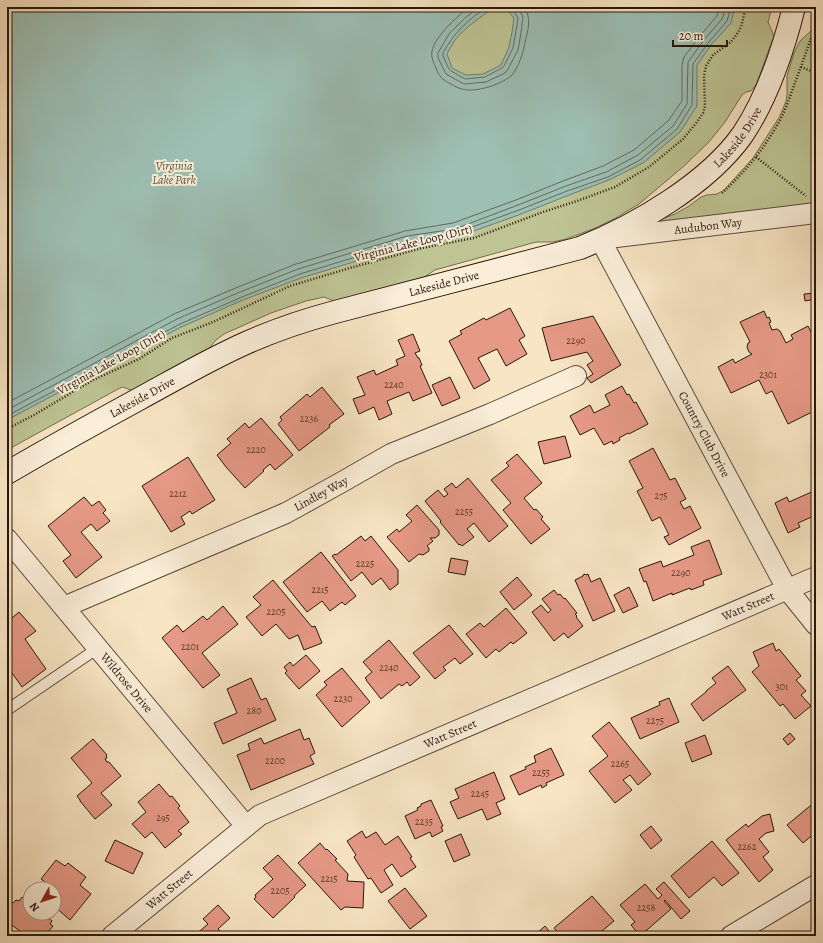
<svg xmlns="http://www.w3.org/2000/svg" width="823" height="943" viewBox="0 0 823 943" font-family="Alegreya,serif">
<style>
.green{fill:#bec494;stroke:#736e50}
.water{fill:#9dbfb4;stroke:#6e7c71;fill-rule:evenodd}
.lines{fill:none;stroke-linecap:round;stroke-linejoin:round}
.shore{stroke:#626b60;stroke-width:1}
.building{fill:#e69986;stroke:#28170c}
.lane-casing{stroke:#5c4a3a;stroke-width:12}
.street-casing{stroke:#5c4a3a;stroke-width:22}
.secondary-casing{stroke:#28170c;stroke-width:24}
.path{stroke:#28170c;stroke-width:2.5;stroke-dasharray:1 2;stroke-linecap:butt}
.lane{stroke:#faeed9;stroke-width:10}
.street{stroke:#faeed9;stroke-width:20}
.secondary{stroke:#faeed9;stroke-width:22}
.labels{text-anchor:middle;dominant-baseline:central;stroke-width:4;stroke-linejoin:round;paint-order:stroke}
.number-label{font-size:10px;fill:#58382a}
.street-label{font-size:12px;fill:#28170c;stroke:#faeed9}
.park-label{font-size:12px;font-style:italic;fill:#5c543c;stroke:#faeed9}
</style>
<rect width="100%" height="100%" fill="#f8e5c4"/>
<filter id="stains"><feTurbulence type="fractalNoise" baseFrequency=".005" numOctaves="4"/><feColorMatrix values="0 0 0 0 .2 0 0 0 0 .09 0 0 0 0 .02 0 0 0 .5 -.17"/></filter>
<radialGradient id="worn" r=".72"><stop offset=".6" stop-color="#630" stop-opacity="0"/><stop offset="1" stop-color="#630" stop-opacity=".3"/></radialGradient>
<g class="green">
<polygon points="7,7 772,7 768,22 774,36 756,85 751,91 746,92 742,95 725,122 709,142 684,166 639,204 614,219 593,229 566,239 553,242 536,242 435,270 417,282 342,300 334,301 324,297 306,301 271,313 224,334 216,340 207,351 133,391 123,387 120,388 7,450"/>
<polygon points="816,14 816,208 653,225 657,221 675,214 689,206 701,197 707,195 717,194 724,190 753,158 780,116 786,101 787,95 787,76 794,53 800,41 811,31 813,25"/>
</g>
<path class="water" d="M7,7h728l-4,16 -20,22 -14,20v41l-17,26 -37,31 -34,17 -40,15 -48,19 -64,23 -48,8 -108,33 -58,22 -62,27 -174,93zM495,8l11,1 8,9 -2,14 -3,15 -8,18 -18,9 -17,1 -14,-7 -5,-14c2,-4 5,-9 8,-14 10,-12 27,-25 40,-32z"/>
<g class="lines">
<g class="shore">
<path d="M469,7c-12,10 -34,29 -37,44 -1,6 1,10 3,15 2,4 3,8 6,11 2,3 6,5 10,7 3,2 7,4 11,5 13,4 38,-4 49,-13 7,-7 13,-25 14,-34 3,-11 7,-25 -1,-35"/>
<polyline points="479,7 465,18 449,34 438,53 438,58 446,74 464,84 486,82 505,73 508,69 518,50 521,33 523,17 521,13 516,7"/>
<path d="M488,7c-18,10 -35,27 -45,46v3l6,13 2,2 14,8 20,-2 17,-9 2,-2 9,-18 5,-29 -1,-3 -7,-9"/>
<polyline points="7,403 174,314 238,287 296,264 405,231 453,223 516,200 563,181 603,166 634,150 668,121 682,101 682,65 684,57 699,37 717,16 719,7"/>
<polyline points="7,410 177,319 240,292 298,269 407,236 455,229 518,205 566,186 606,172 638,155 673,126 687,104 688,62 704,40 722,19 726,7"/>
<polyline points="7,416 180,324 242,297 300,274 408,241 456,233 519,210 567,191 608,177 640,160 677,129 692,105 693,64 708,43 727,21 731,7"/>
</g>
</g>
<g class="building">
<polygon points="816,293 816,299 805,301 804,294"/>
<polygon points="510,308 525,336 519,340 527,354 506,366 497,349 478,358 490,380 474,389 449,341 462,334 460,331 484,318 486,320"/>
<polygon points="764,311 767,318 769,317 771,322 769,323 772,330 777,329 780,331 786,343 793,339 791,335 808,326 816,342 816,410 788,424 772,391 766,394 759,380 731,393 718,367 733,359 735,363 752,354 749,352 747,347 748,343 750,342 740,322"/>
<polygon points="593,316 621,365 591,383 587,378 593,374 587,365 593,361 587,352 551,361 542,328"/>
<polygon points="413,334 420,351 415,353 418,358 419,358 422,365 420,366 432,393 413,401 409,392 387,401 392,414 379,420 374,407 359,414 353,399 365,395 357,377 374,370 376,375 398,365 396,360 405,356 398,340"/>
<polygon points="450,377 460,398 442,406 432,385"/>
<polygon points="622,386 627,395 629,394 634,403 636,402 648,424 629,434 628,433 619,438 620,440 613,444 612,441 604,445 594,428 580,435 570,416 590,405 594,413 610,405 605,395"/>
<polygon points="322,387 344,414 329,425 330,427 299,451 278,424 282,420 280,417 307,394 310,397"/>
<polygon points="261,418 293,455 275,470 270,464 263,470 264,471 245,488 226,467 217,455 231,443 227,439 245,423 249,428"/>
<polygon points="565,436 571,457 544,464 538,442"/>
<polygon points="653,448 670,480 675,478 686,499 680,502 684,509 690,506 701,528 669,545 664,537 669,535 660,517 652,521 637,491 643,488 629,461"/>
<polygon points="517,454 542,483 524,498 534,510 536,509 543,517 541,519 550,529 531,544 503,510 511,503 491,480 509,466 506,463"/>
<polygon points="188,457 215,500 192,514 190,511 181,517 185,524 171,532 142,486"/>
<polygon points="468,478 508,526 489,542 474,523 467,529 474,537 462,546 460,544 459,545 440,522 441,521 425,501 438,490 444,497 448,494 444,489 452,483 456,488"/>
<polygon points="816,490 816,515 798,523 800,527 788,533 775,503 787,497 789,502"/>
<polygon points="84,497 92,506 99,501 106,510 103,513 110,521 97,531 91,524 81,532 102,557 76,578 63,561 71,555 48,526"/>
<polygon points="417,505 439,530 439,535 435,538 430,538 433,541 427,546 429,548 429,551 423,555 419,554 409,562 387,537 397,529 399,532 412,521 406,515"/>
<polygon points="361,536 365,541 371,536 398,570 398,584 390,590 381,578 372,585 362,572 351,581 332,556 335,554 336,555"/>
<polygon points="709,540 722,574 703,581 704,585 691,590 690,588 672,595 672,593 653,601 646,581 644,582 639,569 661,561 663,567 694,555 691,547"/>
<polygon points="321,552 356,596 345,605 342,602 330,611 322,601 307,612 283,582"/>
<polygon points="451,558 468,561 465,575 448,572"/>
<polygon points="585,574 586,575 588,574 591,582 600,578 615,611 593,621 575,580 583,576 583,575"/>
<polygon points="517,577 532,595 514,610 500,592"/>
<polygon points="273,580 312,627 315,626 322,643 304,650 298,635 289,639 276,624 262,636 246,617 261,605 253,597"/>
<polygon points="629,587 638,606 623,613 614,595"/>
<polygon points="554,590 558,595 560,594 564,599 565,598 577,613 575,614 577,616 576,617 583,626 568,638 564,633 554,641 532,612 541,605 548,613 551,610 542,599"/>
<polygon points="223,606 238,624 202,653 220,675 203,688 162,638 177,625 183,632 203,616 207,620"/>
<polygon points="506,608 527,633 513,644 511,642 499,652 496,649 486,658 466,634 480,623 484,627"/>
<polygon points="19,612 36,631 25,639 46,669 22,687 7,666 7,622"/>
<polygon points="449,625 473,654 460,664 455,658 443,667 446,670 435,679 413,653"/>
<polygon points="389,640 420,677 410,686 407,682 402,686 399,684 381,699 366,680 367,680 365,678 372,672 363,662"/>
<polygon points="773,643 776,651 779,649 801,676 796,680 806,691 801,695 811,706 795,719 783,704 780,706 752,672 759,666 753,652"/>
<polygon points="306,655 320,671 299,689 285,673 287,671 284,667 290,662 293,666"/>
<polygon points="728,666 746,690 703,721 691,704 706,692 706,691 716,683 712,678"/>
<polygon points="342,668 370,702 342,727 316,695 327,685 324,682"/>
<polygon points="251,678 261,700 266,698 276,720 223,744 214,723 237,713 227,689"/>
<polygon points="669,698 679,722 640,739 631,718 660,705 659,702"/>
<polygon points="609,722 651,774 638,785 630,775 623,780 632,790 615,803 589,771 608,756 592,736"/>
<polygon points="300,729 304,740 309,738 315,753 310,756 314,764 251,790 237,755 250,750 248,744 261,738 264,744"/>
<polygon points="790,733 795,739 788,745 783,739"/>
<polygon points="705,735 712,754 692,762 685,743"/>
<polygon points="93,739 107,755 106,756 107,758 105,759 107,762 109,762 121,776 101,793 112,805 95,819 80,801 80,800 77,796 92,783 71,758"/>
<polygon points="551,748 564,775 546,783 547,785 542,788 541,785 519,795 510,776 526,769 525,767 536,762 534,756"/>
<polygon points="494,772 505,799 496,803 501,814 487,820 482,809 458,819 450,802 459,798 455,789"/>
<polygon points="159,784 170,797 172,796 180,806 178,808 189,822 178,831 182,834 165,848 152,832 145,838 132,824 146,812 138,802"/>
<polygon points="431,800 443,826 441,827 443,831 432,837 430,832 415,839 405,816 418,810 417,808 421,806 421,804"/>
<polygon points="816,801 816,832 803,843 787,825"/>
<polygon points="770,814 774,831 766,833 759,839 769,852 763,857 773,870 759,882 726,840 746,824 748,827 762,816"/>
<polygon points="651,826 662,840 651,849 640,835"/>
<polygon points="362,831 366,838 376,832 385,845 398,836 412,857 410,858 416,867 401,877 392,864 384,870 393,885 381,893 371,878 368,879 354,857 356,855 347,841"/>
<polygon points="461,834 470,855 454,862 445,841"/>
<polygon points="115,840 143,853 133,874 105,861"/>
<polygon points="712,841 739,873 722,886 714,877 689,898 671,876"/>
<polygon points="320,843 326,850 327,849 337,859 335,860 348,874 347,881 364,882 363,908 345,907 341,910 298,863"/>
<polygon points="278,855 306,885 294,896 295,897 273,918 254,899 256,897 255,895 273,879 263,868"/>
<polygon points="56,860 65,866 68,863 86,877 80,885 91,894 70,920 54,906 54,889 48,889 50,886 41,879"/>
<polygon points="664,882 690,911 681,919 665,900 664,901 671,909 640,936 631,925 635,922 620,905 645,884 658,899 662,895 656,889"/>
<polygon points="405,888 427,916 410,929 388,901"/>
<polygon points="592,896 614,921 602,931 604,935 603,936 561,936 554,928"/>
<polygon points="22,897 30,904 30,913 42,913 52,921 50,924 53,926 45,936 26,936 7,921 7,898 13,903 16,900 19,901"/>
<polygon points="218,905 230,918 218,929 225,936 194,936 208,924 203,919"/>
<polygon points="545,926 553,936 534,936"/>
</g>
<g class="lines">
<g class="lane-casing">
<polyline id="lane" points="7,710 98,648"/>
</g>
<g class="street-casing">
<g id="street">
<path id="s1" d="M816,213l-216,26 187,350 29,36"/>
<path id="s2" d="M7,539l239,287"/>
<path id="s3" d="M64,607l222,-94 56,-31 49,-28 99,-40 86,-38"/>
<path id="s4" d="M112,936l148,-121 556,-238"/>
<polyline points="731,936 816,885"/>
</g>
</g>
<g class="secondary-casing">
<g id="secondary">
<path id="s5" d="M7,473c44,-26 88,-50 132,-74 35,-19 71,-40 107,-56 29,-13 59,-23 89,-31l245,-64c55,-22 128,-64 163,-114 25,-38 40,-83 51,-127"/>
</g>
</g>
<g class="path">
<polyline points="801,67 816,73"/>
<polyline points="756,157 806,196"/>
<path d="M722,193c23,-21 43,-45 58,-73 7,-13 11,-27 16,-40 7,-19 14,-38 20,-57"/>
<polyline points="7,429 34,415 93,380 139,359 172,338 213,322 290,286 350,268 422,248 474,238 543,212 577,201 615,187 649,167 683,139 697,122 703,113 705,106 704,75 706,66 713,55 731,42 737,34 741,27 746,7"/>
</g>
<use href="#lane" class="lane"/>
<use href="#street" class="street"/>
<use href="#secondary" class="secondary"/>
</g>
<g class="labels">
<g class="number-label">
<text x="576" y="340">2290</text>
<text x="768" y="374">2301</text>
<text x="394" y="384">2240</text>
<text x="309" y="418">2236</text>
<text x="256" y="449">2220</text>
<text x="178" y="493">2212</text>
<text x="661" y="495">275</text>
<text x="464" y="511">2255</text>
<text x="365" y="563">2225</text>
<text x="681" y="572">2290</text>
<text x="320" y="589">2215</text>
<text x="276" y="611">2205</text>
<text x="190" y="646">2201</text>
<text x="389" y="667">2240</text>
<text x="782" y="686">301</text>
<text x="343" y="698">2230</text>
<text x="254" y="710">280</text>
<text x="655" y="720">2275</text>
<text x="275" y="760">2200</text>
<text x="620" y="763">2265</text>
<text x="541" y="772">2255</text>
<text x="480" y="793">2245</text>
<text x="163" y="817">295</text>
<text x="424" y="821">2235</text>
<text x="747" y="846">2262</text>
<text x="329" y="878">2215</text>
<text x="280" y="890">2205</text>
<text x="646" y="907">2258</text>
</g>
<g class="street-label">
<text stroke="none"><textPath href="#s5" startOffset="815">Lakeside Drive</textPath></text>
<text transform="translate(708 226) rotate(-7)">Audubon Way</text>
<text transform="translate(413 243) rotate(-14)">Virginia Lake Loop (Dirt)</text>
<text stroke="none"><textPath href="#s5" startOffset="479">Lakeside Drive</textPath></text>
<text transform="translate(111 362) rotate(-29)">Virginia Lake Loop (Dirt)</text>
<text stroke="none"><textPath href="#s5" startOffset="155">Lakeside Drive</textPath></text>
<text stroke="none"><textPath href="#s1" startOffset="439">Country Club Drive</textPath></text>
<text stroke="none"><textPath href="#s3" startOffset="281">Lindley Way</textPath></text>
<text stroke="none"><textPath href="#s4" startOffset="722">Watt Street</textPath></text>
<text stroke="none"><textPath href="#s2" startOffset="187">Wildrose Drive</textPath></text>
<text stroke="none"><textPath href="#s4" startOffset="398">Watt Street</textPath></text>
<text stroke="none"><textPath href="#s4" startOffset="74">Watt Street</textPath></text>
</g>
<g class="park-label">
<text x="174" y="166">Virginia<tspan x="174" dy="14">Lake Park</tspan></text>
</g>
</g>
<rect width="823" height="943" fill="none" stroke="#f8e5c4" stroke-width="24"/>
<rect x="8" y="8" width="807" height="927" fill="none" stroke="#28170c" stroke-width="2"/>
<rect x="12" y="12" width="799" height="919" fill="none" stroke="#28170c"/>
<g transform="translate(42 901) rotate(231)"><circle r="19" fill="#faeed9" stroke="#a69887"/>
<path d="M0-3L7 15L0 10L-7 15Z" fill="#8f2418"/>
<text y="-6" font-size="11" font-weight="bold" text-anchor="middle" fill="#28170c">N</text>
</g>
<path d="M673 40v6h54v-6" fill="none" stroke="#28170c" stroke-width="2"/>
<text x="679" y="40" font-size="12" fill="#28170c" stroke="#faeed9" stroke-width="3" paint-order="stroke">20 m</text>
<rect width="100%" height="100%" filter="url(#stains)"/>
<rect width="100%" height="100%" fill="url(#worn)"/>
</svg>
